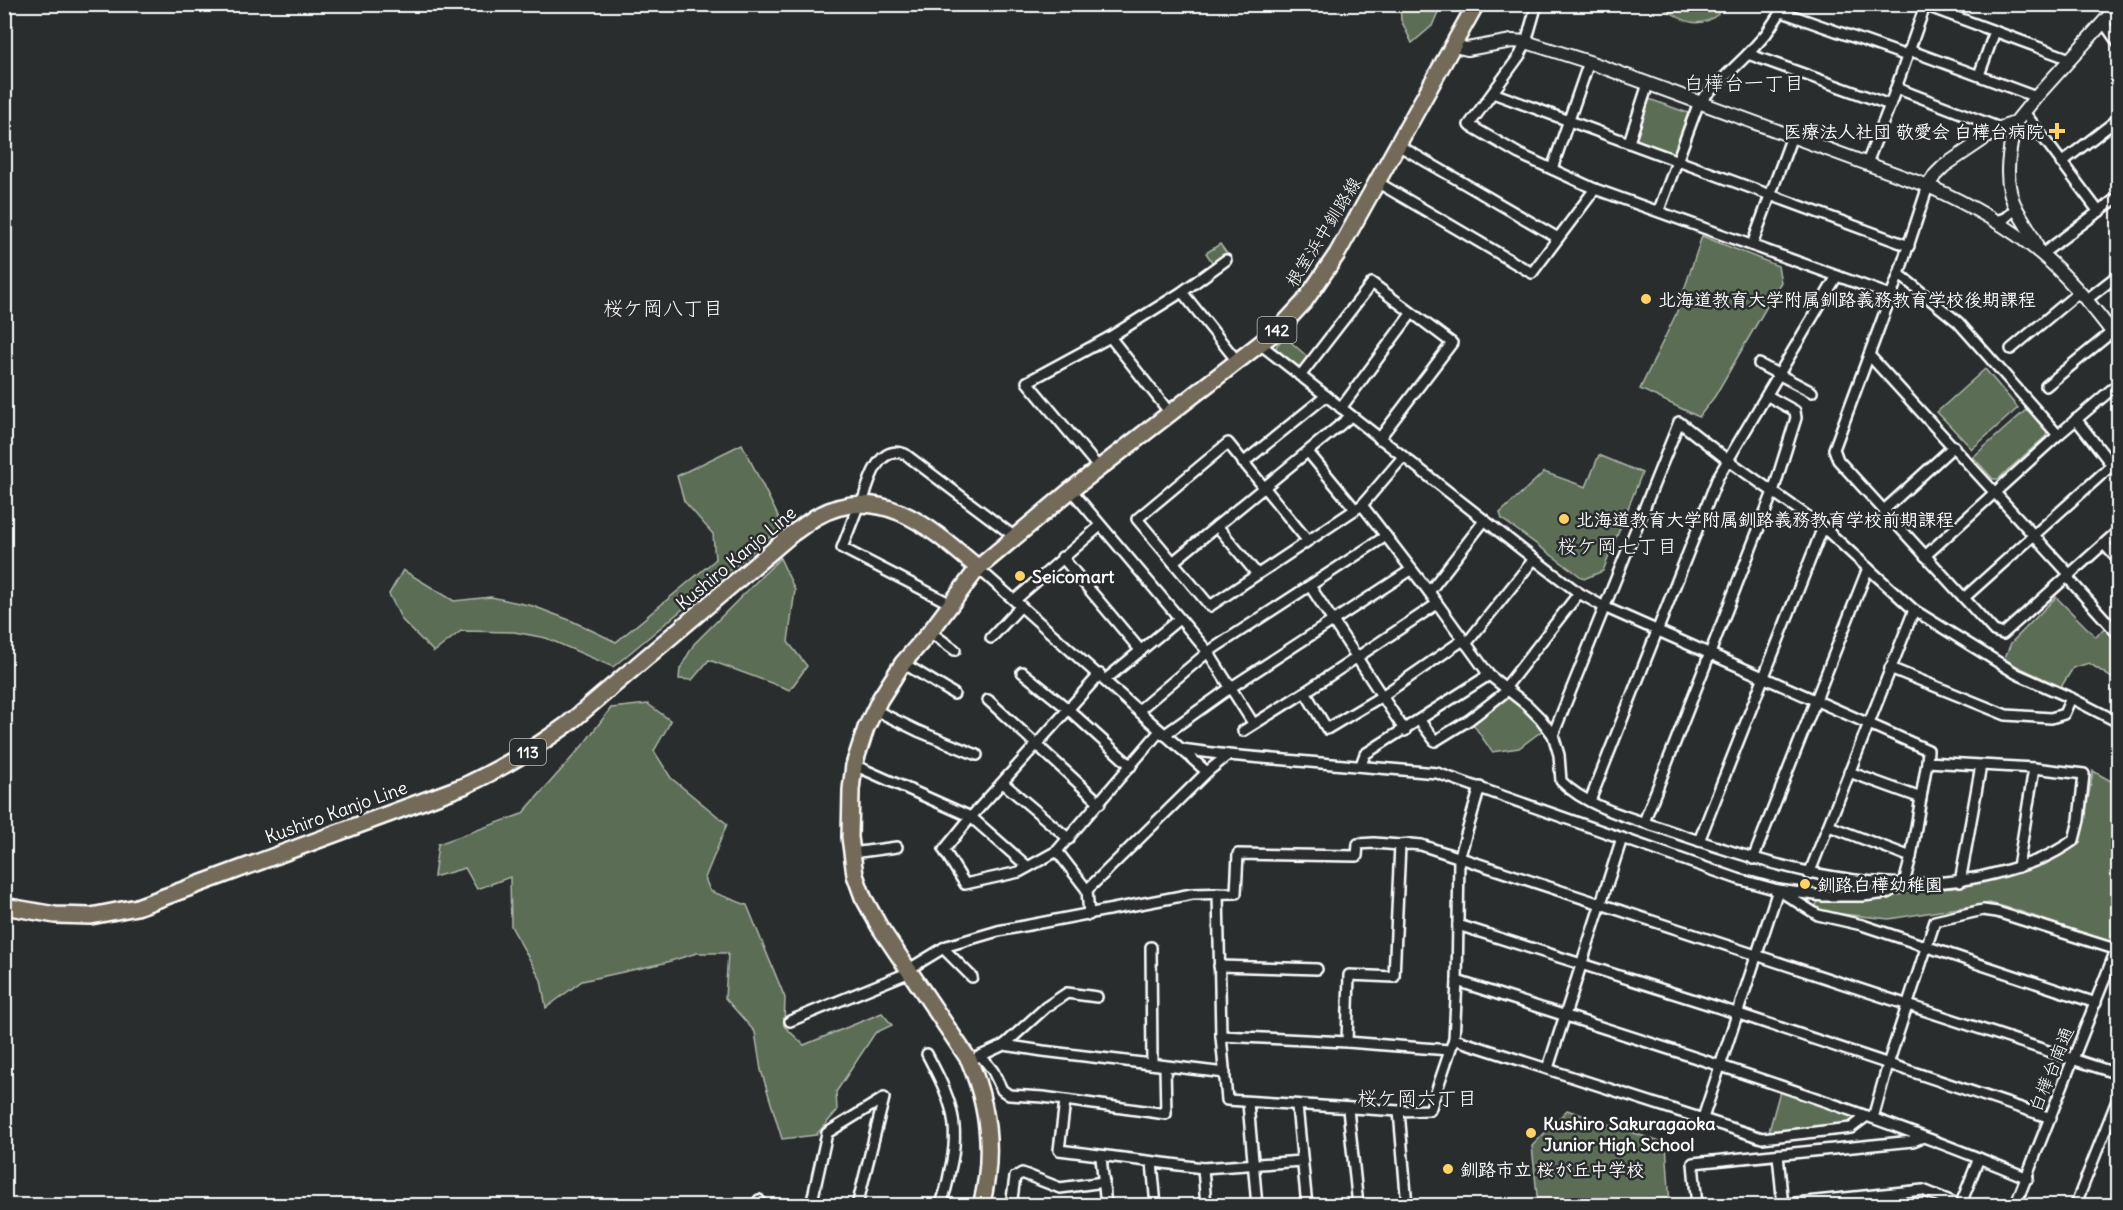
<svg xmlns="http://www.w3.org/2000/svg" width="2123" height="1210" viewBox="0 0 2123 1210" font-family="Delius,'Klee One',sans-serif">
<style>
.green{fill:#5c6d57;stroke:#aeb6ab;stroke-width:1.5}
.lines{fill:none;stroke-linecap:round;stroke-linejoin:round}
.minor-casing{stroke:#fff;stroke-width:14}
.tertiary-casing{stroke:#fff;stroke-width:16}
.primary-casing{stroke:#fff;stroke-width:20}
.minor{stroke:#2a2d2e;stroke-width:9}
.tertiary{stroke:#2a2d2e;stroke-width:12}
.primary{stroke:#736b5a;stroke-width:15}
.poi-dot{fill:#ffd166;stroke:#2a2d2e;stroke-width:2}
.labels{text-anchor:middle;dominant-baseline:central;stroke-width:5;stroke-linejoin:round;paint-order:stroke}
.shield{fill:#2a2d2e;stroke:#bfc0c0;stroke-width:1.5}
.shield-label{font-size:16px;font-weight:bold;fill:#fff}
.poi-label{font-size:18px;font-weight:bold;fill:#fff;stroke:#2a2d2e;text-anchor:start}
.street-label{font-size:18px;fill:#fff;stroke:#2a2d2e}
.neighbourhood-label{font-size:20px;fill:#fff;stroke:#2a2d2e}
</style>
<rect width="100%" height="100%" fill="#2a2d2e"/>
<filter id="ink" filterUnits="userSpaceOnUse"><feTurbulence type="fractalNoise" baseFrequency=".0167" numOctaves="2"/><feDisplacementMap in="SourceGraphic" scale="12" xChannelSelector="R" yChannelSelector="G"/><feConvolveMatrix kernelMatrix="1 2 1 2 8 2 1 2 1" color-interpolation-filters="sRGB"/></filter>
<g filter="url(#ink)">
<g class="green">
<polygon points="1400,5 1400,4 1441,5 1432,26 1412,43 1401,20"/>
<path d="M1719,5l-1,9c-19,17 -37,6 -54,-6l1,-3z"/>
<polygon points="1649,99 1688,113 1674,153 1635,139"/>
<polygon points="1702,236 1778,266 1781,282 1715,396 1699,417 1640,389 1676,314"/>
<polygon points="1220,244 1228,255 1214,265 1206,253"/>
<polygon points="1285,337 1309,358 1303,366 1296,368 1275,350 1277,345"/>
<polygon points="1985,369 2018,408 1972,449 1937,412"/>
<polygon points="2027,409 2047,430 2046,436 1998,479 1993,479 1973,457"/>
<polygon points="742,444 783,526 613,667 546,638 514,632 461,631 434,652 402,620 389,594 403,570 454,601 491,597 533,606 572,621 616,642 715,560 713,534 684,501 677,476"/>
<polygon points="1599,455 1642,473 1603,571 1584,579 1502,519 1500,513 1544,472 1586,487"/>
<polygon points="780,558 795,590 788,642 807,666 790,690 709,660 692,680 679,679 680,669 694,644"/>
<polygon points="2056,597 2096,637 2105,627 2118,644 2118,682 2089,663 2073,668 2061,687 2004,660 2011,643"/>
<polygon points="1509,695 1543,730 1519,748 1492,752 1473,724"/>
<polygon points="648,704 671,721 654,751 671,778 727,824 705,878 710,891 747,905 785,998 784,1026 804,1045 882,1013 892,1025 875,1033 836,1092 837,1111 816,1135 782,1139 761,1070 755,1032 725,998 728,953 697,953 664,963 582,981 546,1008 541,980 511,926 510,877 477,889 465,868 434,877 438,844 522,814 583,745 611,708"/>
<polygon points="2093,771 2118,785 2118,919 2109,942 2016,910 1990,903 1889,919 1822,912 1815,907 1818,901 1881,900 1916,890 1952,888 1983,881 2046,864 2076,846 2082,833"/>
<polygon points="1780,1091 1850,1113 1853,1118 1851,1124 1843,1126 1769,1131"/>
<polygon points="1567,1110 1666,1144 1670,1205 1538,1205 1532,1146"/>
</g>
<g class="lines">
<g class="minor-casing">
<g id="minor">
<polyline points="1537,4 1526,42 1520,55 1469,125 1519,154 1595,189 1890,295"/>
<polyline points="1921,4 2070,59"/>
<polyline points="1782,12 1907,56"/>
<polyline points="2104,23 2118,43"/>
<polyline points="1909,50 2036,97"/>
<polyline points="1748,54 1890,105 1925,6"/>
<polyline points="1979,75 1995,31"/>
<polyline points="1896,88 2000,128"/>
<polyline points="1493,93 1909,246"/>
<polyline points="2024,112 2099,212"/>
<polyline points="1629,142 1648,84"/>
<polyline points="1398,145 1558,238"/>
<polyline points="1867,163 1890,105"/>
<polyline points="2061,163 2118,119"/>
<polyline points="1552,169 1589,62"/>
<polyline points="1377,182 1532,273 1595,189"/>
<polyline points="1928,186 1899,274 1834,449 1838,460 1994,631 2003,634 2118,531"/>
<polyline points="1659,210 1699,102 1748,54 1766,34 1786,4"/>
<polyline points="1996,221 2005,218 2016,208"/>
<polyline points="1752,245 1792,136"/>
<polyline points="2042,254 2118,197"/>
<polyline points="1899,274 1958,322 2058,435"/>
<polyline points="1182,292 1237,361"/>
<polyline points="2086,300 2118,275"/>
<polyline points="1110,337 1170,413"/>
<path d="M1260,344l274,215 45,34 25,14 324,143 -1,12 107,6 50,6 -5,46 -5,20c-24,17 -42,23 -70,31 -113,33 -230,-4 -337,-41 -33,-11 -81,-23 -106,-49l-2,-26 -6,-20 -13,-17 -13,-13 -38,-30 -60,-83 -67,-87"/>
<polyline points="2011,349 2079,292"/>
<polyline points="1869,355 2070,575"/>
<polyline points="1759,364 1812,392"/>
<polyline points="1300,376 1372,283 1452,343 1379,439"/>
<polyline points="2046,386 2112,332"/>
<polyline points="1341,408 1411,314"/>
<polyline points="2076,419 2118,473"/>
<polyline points="1308,452 1355,509"/>
<polyline points="1243,463 1326,396"/>
<polyline points="1099,468 1027,382 1110,337 1182,292 1226,260"/>
<polyline points="1071,490 1208,652 1253,723"/>
<polyline points="859,504 842,548 951,604"/>
<path d="M862,504c6,-20 15,-60 43,-50l110,83"/>
<polyline points="1884,510 1954,446"/>
<polyline points="1217,526 1257,574"/>
<polyline points="1307,540 1228,443 1137,519 1210,606 1362,505 1403,457"/>
<polyline points="2104,544 2118,560"/>
<polyline points="1925,556 2058,435 2118,384"/>
<polyline points="1062,557 1141,651"/>
<polyline points="1173,562 1351,416"/>
<path d="M978,568c77,68 153,136 229,204"/>
<polyline points="2067,577 2118,634"/>
<polyline points="1310,586 1405,731"/>
<polyline points="1429,592 1484,521"/>
<polyline points="1964,598 2112,465"/>
<polyline points="1015,600 1100,526"/>
<polyline points="930,632 955,650"/>
<polyline points="991,638 1021,606"/>
<polyline points="1466,644 1534,559"/>
<polyline points="903,663 954,694"/>
<polyline points="1890,668 2006,715 2051,718 2064,714 2071,698"/>
<polyline points="1022,672 1068,709 1131,766"/>
<polyline points="1100,674 971,817 944,850 965,884 1019,872 1057,851 1160,731"/>
<polyline points="1105,680 1179,619"/>
<polyline points="1505,688 1579,593"/>
<polyline points="1305,692 1327,729 1382,696 1463,640"/>
<polyline points="988,700 1100,803"/>
<polyline points="875,710 918,731 977,755"/>
<polyline points="1139,710 1208,652 1386,536"/>
<polyline points="1420,721 1435,741 1469,720 1508,690"/>
<polyline points="1243,731 1305,692 1437,604"/>
<polyline points="1164,735 1230,688 1411,570"/>
<polyline points="1553,735 1679,422 1729,461 1823,527 1914,610 2017,674 2071,698 2118,722"/>
<polyline points="1181,749 1228,755 1437,773 1738,879 1778,890 1823,896 1863,896 1887,893 1904,883 1911,857 1927,762"/>
<polyline points="854,765 971,817 1028,867"/>
<polyline points="1361,765 1365,754 1489,675"/>
<polyline points="1849,772 1921,798"/>
<polyline points="1003,783 1069,839"/>
<polyline points="1590,801 1718,477 1837,276"/>
<polyline points="1644,822 1773,492 1796,418 1795,411 1768,396"/>
<polyline points="1829,826 1911,857"/>
<polyline points="1699,841 1823,527"/>
<polyline points="1057,851 1087,890 1089,915"/>
<polyline points="852,853 897,847"/>
<polyline points="1753,859 1868,568"/>
<polyline points="2018,867 2034,768"/>
<polyline points="1809,874 1914,610"/>
<polyline points="1960,882 1981,765"/>
<polyline points="1087,890 1207,772 1228,755"/>
<polyline points="1218,893 1221,1036 1227,1100 1399,1111 1430,1110 1454,1039 1457,981 1459,859 1480,787"/>
<polyline points="1458,925 1736,1013 2051,1118"/>
<polyline points="1151,947 1152,1064"/>
<polyline points="943,948 972,977"/>
<polyline points="1219,966 1317,969"/>
<polyline points="909,969 947,946 998,931 1192,894 1236,893 1238,854 1357,856 1358,844 1374,843 1400,845"/>
<path d="M1457,981c192,62 385,120 571,197"/>
<polyline points="790,1021 910,972"/>
<polyline points="1221,1036 1347,1042 1449,1050"/>
<polyline points="1454,1039 1762,1138 1851,1128 1867,1116"/>
<polyline points="1347,1042 1349,975 1394,977 1400,845 1410,844 1421,845 2118,1074"/>
<polyline points="1004,1045 1043,1051 1225,1073"/>
<path d="M927,1054c22,42 35,68 23,116 -2,12 -5,24 -10,36"/>
<polyline points="981,1056 993,1071 1002,1090 1009,1095 1043,1097 1166,1114 1165,1066"/>
<polyline points="978,1057 1004,1045 1046,1007 1067,993 1097,997"/>
<polyline points="1548,1068 1622,838"/>
<polyline points="1065,1101 1059,1150 1203,1168 1302,1161"/>
<polyline points="1248,1103 1257,1206"/>
<polyline points="1297,1106 1307,1206"/>
<polyline points="1348,1109 1358,1206"/>
<polyline points="1399,1111 1407,1206"/>
<polyline points="1703,1118 1778,890 1818,915 1862,925 2096,1003"/>
<polyline points="1873,1118 1888,1064 1935,921 1983,910 1997,912 2118,950"/>
<polyline points="1778,1155 1783,1206"/>
<polyline points="1101,1157 1106,1206"/>
<polyline points="1152,1162 1156,1206"/>
<polyline points="1203,1168 1206,1206"/>
<polyline points="757,1206 759,1200"/>
<polyline points="811,1206 827,1133 884,1098 857,1206"/>
<polyline points="1011,1206 1015,1177 1022,1173 1060,1188 1104,1182"/>
<polyline points="1697,1206 1693,1163 1913,1141 1923,1137"/>
<polyline points="1766,1206 1923,1190 1960,1205"/>
<polyline points="1960,1206 1979,1158"/>
<polyline points="2015,1206 2118,945"/>
<polyline points="2075,1206 2118,1098"/>
</g>
</g>
<g class="tertiary-casing">
<g id="tertiary">
<polyline points="1454,46 1467,49 1512,41 1526,42 1589,62 1928,186 1935,175 1944,166 2000,128 2015,123 2036,97 2118,6"/>
<path d="M2015,123c-6,28 -13,60 2,87 8,14 17,25 21,41"/>
<path d="M1928,186c38,17 78,38 111,66 30,25 56,57 79,88"/>
</g>
</g>
<g class="primary-casing">
<g id="primary">
<path d="M4,906l51,9 36,1 46,-9 327,-121c40,-19 68,-36 104,-62l225,-191c8,-5 15,-11 23,-16 64,-36 115,11 162,51"/>
<path d="M981,1206c13,-49 8,-99 -12,-146l-90,-134 -16,-29 -8,-22 -5,-38 1,-47 3,-25 12,-37 14,-29 23,-36 27,-31 48,-64 93,-78 208,-161 25,-27 33,-48 139,-250"/>
</g>
</g>
<use href="#minor" class="minor"/>
<use href="#tertiary" class="tertiary"/>
<use href="#primary" class="primary"/>
</g>
</g>
<g class="poi-dot">
<path d="M2054 122h6v6h6v6h-6v6h-6v-6h-6v-6h6z"/>
<circle cx="1646" cy="299" r="6"/>
<circle cx="1564" cy="519" r="6"/>
<circle cx="1020" cy="576" r="6"/>
<circle cx="1805" cy="884" r="6"/>
<circle cx="1531" cy="1133" r="6"/>
<circle cx="1448" cy="1169" r="6"/>
</g>
<g class="labels">
<g class="shield">
<rect x="1257.5" y="317" width="39" height="26" rx="4.5"/>
<rect x="510" y="739" width="36" height="26" rx="4.5"/>
</g>
<g class="shield-label">
<text x="1277" y="330">142</text>
<text x="528" y="752">113</text>
</g>
<g class="poi-label">
<text x="2044" y="131" text-anchor="end">医療法人社団 敬愛会 白樺台病院</text>
<text x="1658" y="299">北海道教育大学附属釧路義務教育学校後期課程</text>
<text x="1576" y="519">北海道教育大学附属釧路義務教育学校前期課程</text>
<text x="1032" y="576">Seicomart</text>
<text x="1817" y="884">釧路白樺幼稚園</text>
<text x="1543" y="1123">Kushiro Sakuragaoka<tspan x="1543" dy="21">Junior High School</tspan></text>
<text x="1460" y="1169">釧路市立 桜が丘中学校</text>
</g>
<g class="street-label">
<text transform="translate(1323 232) rotate(-58)">根室浜中釧路線</text>
<text transform="translate(736 558) rotate(-40)">Kushiro Kanjo Line</text>
<text transform="translate(336 812) rotate(-20)">Kushiro Kanjo Line</text>
<text transform="translate(2051 1069) rotate(-68)">白樺台南通</text>
</g>
<g class="neighbourhood-label">
<text x="1744" y="82">白樺台一丁目</text>
<text x="663" y="307">桜ケ岡八丁目</text>
<text x="1617" y="545">桜ケ岡七丁目</text>
<text x="1417" y="1097">桜ケ岡六丁目</text>
</g>
</g>
<rect width="2123" height="1210" fill="none" stroke="#2a2d2e" stroke-width="24"/>
<rect x="12" y="12" width="2099" height="1186" fill="none" stroke="#fff" stroke-width="2" filter="url(#ink)"/>
</svg>
